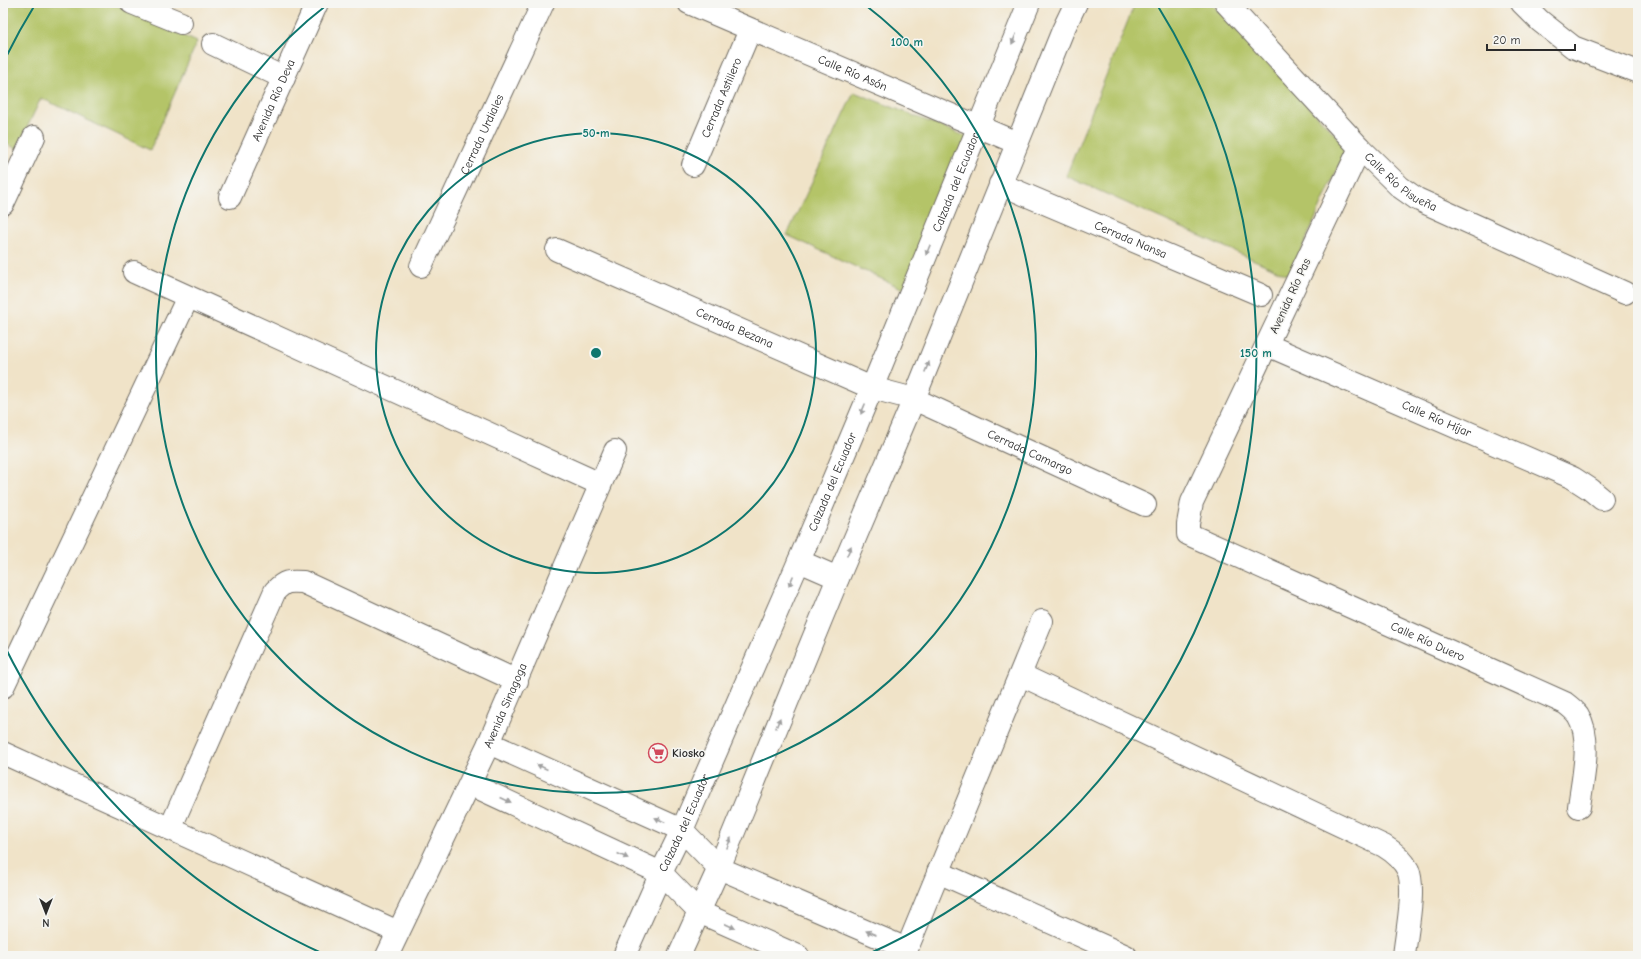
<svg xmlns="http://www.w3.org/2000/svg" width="1641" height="959" viewBox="0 0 1641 959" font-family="'Comic Neue',sans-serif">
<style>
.green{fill:#b4c467;stroke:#707849}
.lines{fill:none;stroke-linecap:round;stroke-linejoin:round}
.street-casing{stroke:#706b62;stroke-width:24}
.street{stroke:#fff;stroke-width:22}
.oneway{fill:#a0a0a0}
.ring{fill:none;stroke:#0f766e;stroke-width:2}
.labels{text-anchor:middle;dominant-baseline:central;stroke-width:3;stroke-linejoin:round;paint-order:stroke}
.street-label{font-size:12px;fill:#2b2b2b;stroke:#f6f6f2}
.poi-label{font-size:12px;font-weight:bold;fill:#2b2b2b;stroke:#f6f6f2;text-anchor:start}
.centre{fill:#0f766e;stroke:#f6f6f2;stroke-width:2}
.ring-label{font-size:12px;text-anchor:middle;font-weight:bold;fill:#0f766e;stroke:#f6f6f2;stroke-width:3;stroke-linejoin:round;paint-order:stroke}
</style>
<rect width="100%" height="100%" fill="#f6f6f2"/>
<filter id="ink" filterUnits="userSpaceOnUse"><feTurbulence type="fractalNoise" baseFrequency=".025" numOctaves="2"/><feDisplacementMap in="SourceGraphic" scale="8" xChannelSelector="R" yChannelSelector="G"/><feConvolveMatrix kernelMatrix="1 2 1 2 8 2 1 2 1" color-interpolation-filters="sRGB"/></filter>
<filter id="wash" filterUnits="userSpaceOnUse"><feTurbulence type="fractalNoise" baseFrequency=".012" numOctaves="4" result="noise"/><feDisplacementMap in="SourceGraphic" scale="16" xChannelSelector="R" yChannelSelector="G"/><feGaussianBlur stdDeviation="0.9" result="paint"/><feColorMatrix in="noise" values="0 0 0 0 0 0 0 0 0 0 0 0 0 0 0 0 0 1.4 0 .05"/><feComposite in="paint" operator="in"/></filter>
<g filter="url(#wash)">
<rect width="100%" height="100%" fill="#f0e3c8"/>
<g class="green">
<polygon points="3,3 112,3 197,42 150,150 41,98 17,149 3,142"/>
<polygon points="1135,3 1211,3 1347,147 1290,276 1066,176"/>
<polygon points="854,92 975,140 910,292 787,235"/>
</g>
</g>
<g filter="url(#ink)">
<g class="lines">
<g class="street-casing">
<g id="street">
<polyline points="132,3 181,23"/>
<path id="s1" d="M689,3l328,140"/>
<path id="s2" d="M1226,3l134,145 40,39 17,12 208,94"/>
<polyline points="1522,3 1540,21 1573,47 1638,72"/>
<polyline points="213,44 284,78"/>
<path id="s3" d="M1360,148l-168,354 -4,22v10l377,169c4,3 10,8 13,12 15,24 4,66 1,92"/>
<path id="s4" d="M693,165l57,-135"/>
<path id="s5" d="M1000,184l261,111"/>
<path id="s6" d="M230,197l87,-194"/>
<polyline points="3,204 34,137"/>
<path id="s7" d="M557,250l315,138 42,11 231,106"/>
<path id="s8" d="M421,266l122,-263"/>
<polyline points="134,272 600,484"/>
<path id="s9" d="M1267,345l306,133 17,11 12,10"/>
<polyline points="799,561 838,578"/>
<path d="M1021,675l363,171c10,6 19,14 24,24 8,19 -2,65 -4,86"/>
<polyline points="3,687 188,297"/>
<polyline points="489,743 682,830 719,868 907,949"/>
<polyline points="3,753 398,932"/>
<polyline points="470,784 661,873 699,912 798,956"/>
<path d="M170,829l105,-238c10,-10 13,-10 28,-9l214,99"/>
<polyline points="938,872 1126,956"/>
<path id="s10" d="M387,956l102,-213 126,-292"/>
<path id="s11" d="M624,956l37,-83 21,-43 117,-269 73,-173 157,-385"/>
<polyline points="679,956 719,868 838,578 914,399 1063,30 1076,3"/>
<polyline points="904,956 1042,621"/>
</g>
</g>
<use href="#street" class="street"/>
</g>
<defs><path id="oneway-solid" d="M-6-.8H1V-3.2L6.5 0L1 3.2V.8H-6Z"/></defs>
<g class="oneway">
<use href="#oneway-solid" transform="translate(1014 39) rotate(113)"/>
<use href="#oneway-solid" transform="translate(928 250) rotate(112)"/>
<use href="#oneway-solid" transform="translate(927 367) rotate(-68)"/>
<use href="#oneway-solid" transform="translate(863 409) rotate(113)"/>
<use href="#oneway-solid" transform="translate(849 551) rotate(-67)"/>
<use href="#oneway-solid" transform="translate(791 581) rotate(113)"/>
<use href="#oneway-solid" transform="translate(778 723) rotate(-68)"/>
<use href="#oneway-solid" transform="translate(542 767) rotate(-156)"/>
<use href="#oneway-solid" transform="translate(506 800) rotate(25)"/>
<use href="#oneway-solid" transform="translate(660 820) rotate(-156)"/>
<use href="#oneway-solid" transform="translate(729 843) rotate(-68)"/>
<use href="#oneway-solid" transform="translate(623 856) rotate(25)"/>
<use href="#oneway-solid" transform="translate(730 926) rotate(24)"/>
<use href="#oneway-solid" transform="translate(871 933) rotate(-157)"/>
</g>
</g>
<g class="ring">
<circle cx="596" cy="353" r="220"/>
<path d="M864 4A440 440 0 1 1 328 4"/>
<path d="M328 956A660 660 0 0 1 5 647M5 59A660 660 0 0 1 36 3M1156 3A660 660 0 0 1 864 956"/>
</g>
<defs>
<g id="supermarket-ring" transform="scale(1)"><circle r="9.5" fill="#f6f6f2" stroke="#d1495b" stroke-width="1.5"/><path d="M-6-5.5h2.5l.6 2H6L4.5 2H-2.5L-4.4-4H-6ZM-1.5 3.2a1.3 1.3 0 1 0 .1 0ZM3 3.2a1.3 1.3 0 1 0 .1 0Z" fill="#d1495b"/></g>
</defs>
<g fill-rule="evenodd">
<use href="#supermarket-ring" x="658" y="753"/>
</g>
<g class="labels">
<g class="street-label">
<text stroke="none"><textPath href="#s1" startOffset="178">Calle Río Asón</textPath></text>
<text stroke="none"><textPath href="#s4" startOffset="73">Cerrada Astillero</textPath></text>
<text stroke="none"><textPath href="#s6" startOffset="106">Avenida Río Deva</textPath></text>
<text stroke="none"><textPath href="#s8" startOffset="145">Cerrada Urdiales</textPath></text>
<text stroke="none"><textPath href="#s2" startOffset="251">Calle Río Pisueña</textPath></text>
<text stroke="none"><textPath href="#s11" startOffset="842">Calzada del Ecuador</textPath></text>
<text stroke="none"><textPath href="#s5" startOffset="142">Cerrada Nansa</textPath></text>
<text transform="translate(1290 296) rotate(-65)">Avenida Río Pas</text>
<text stroke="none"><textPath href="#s7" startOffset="194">Cerrada Bezana</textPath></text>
<text stroke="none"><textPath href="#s9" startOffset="185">Calle Río Híjar</textPath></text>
<text stroke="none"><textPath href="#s7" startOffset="515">Cerrada Camargo</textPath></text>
<text stroke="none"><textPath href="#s11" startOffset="518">Calzada del Ecuador</textPath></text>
<text stroke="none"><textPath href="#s3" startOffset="687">Calle Río Duero</textPath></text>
<text stroke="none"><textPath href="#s10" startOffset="277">Avenida Sinagoga</textPath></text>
<text stroke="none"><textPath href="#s11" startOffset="146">Calzada del Ecuador</textPath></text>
</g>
<g class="poi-label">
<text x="672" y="753">Kiosko</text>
</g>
</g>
<circle cx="596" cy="353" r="6" class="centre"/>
<g class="ring-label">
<text x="907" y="46">100 m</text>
<text x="596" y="137">50 m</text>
<text x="1256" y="357">150 m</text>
</g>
<rect width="1641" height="959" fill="none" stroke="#f6f6f2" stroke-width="16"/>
<g transform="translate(46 913) rotate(180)" stroke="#f6f6f2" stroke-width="3" paint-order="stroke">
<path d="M0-3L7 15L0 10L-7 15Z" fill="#2b2b2b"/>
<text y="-6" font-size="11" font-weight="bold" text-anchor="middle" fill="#2b2b2b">N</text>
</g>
<path d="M1487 44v6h88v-6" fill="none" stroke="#2b2b2b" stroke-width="2"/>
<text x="1493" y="44" font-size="12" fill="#2b2b2b" stroke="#f6f6f2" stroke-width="3" paint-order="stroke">20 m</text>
</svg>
